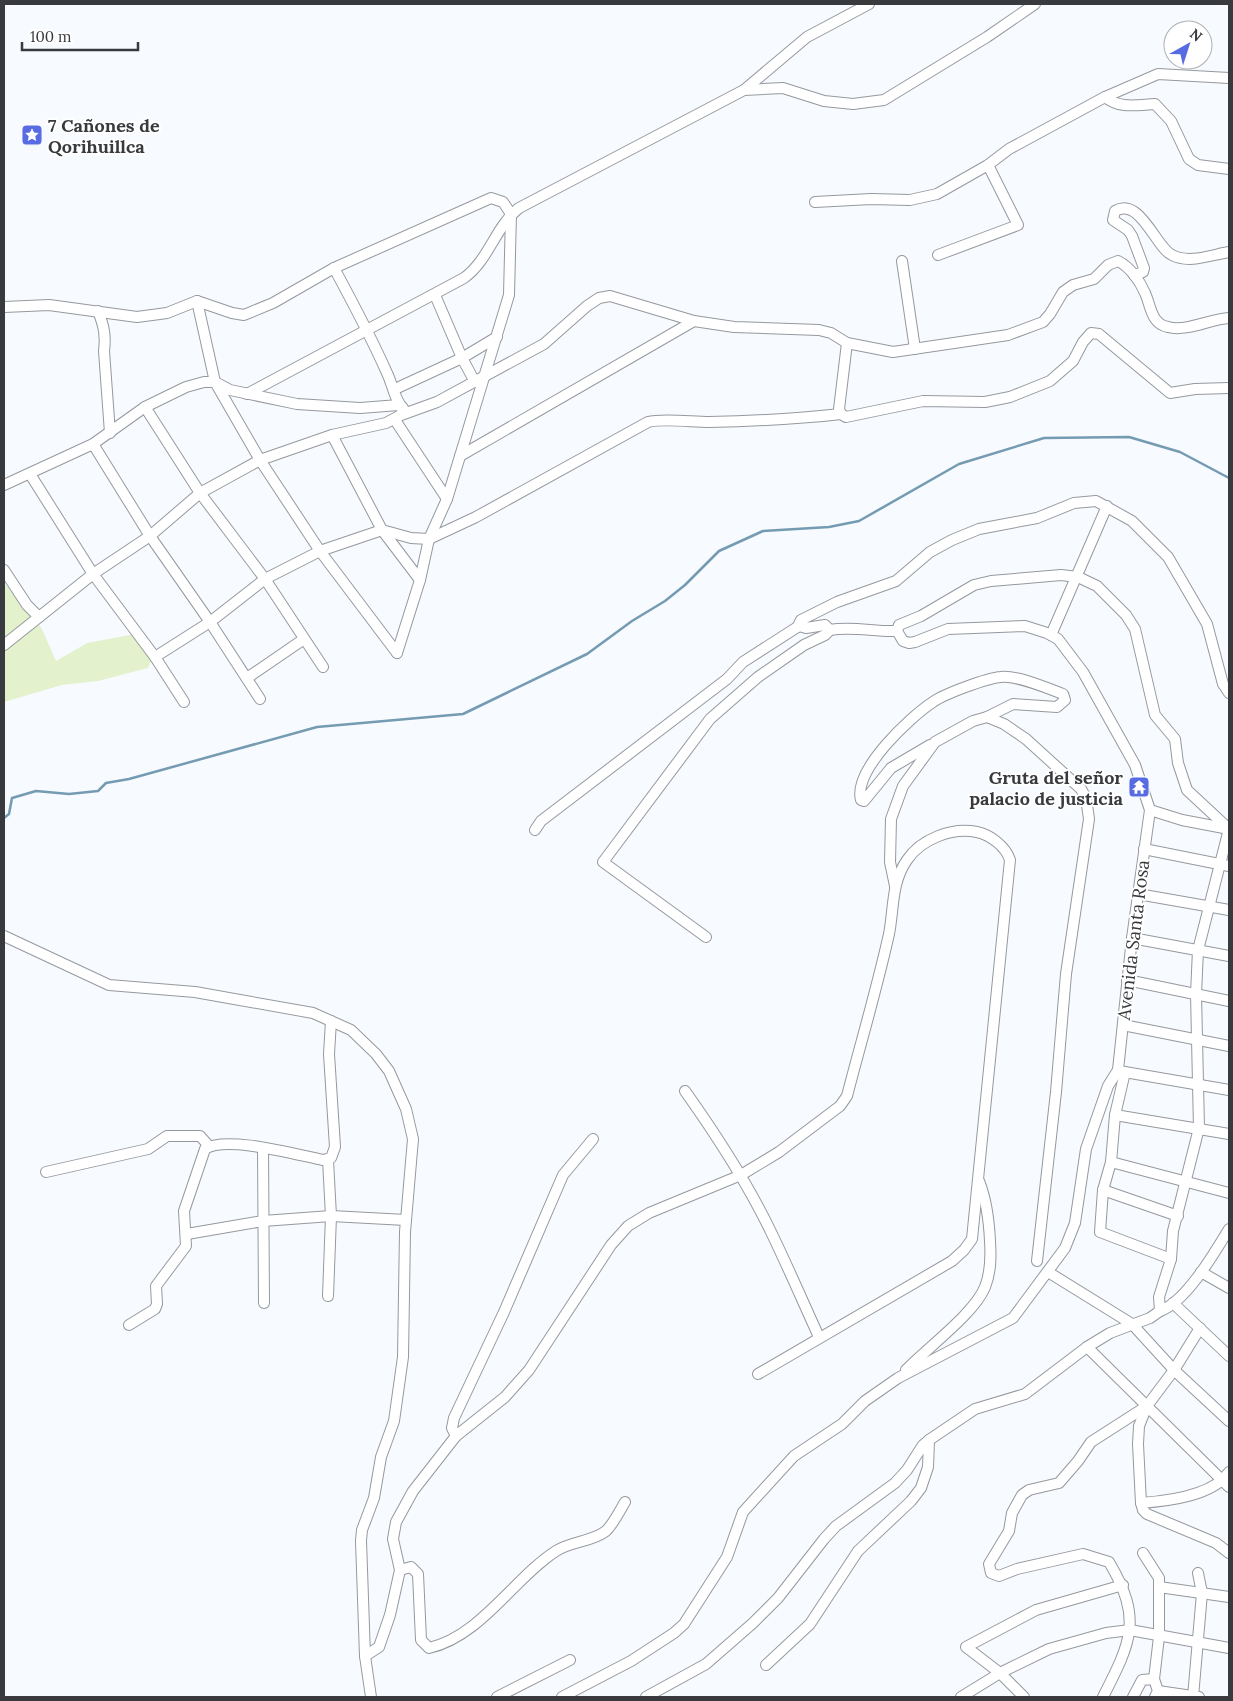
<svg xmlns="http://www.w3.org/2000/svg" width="1233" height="1701" viewBox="0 0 1233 1701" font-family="Lora,serif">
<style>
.green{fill:#e3f2cd}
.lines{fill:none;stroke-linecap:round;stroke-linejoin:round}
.stream{stroke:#749bb1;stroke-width:2.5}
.minor-casing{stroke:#95999f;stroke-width:12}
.minor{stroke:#fff;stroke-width:10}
.labels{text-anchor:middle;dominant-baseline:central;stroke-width:4;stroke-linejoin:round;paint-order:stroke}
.poi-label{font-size:18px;font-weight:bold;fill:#383a3d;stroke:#fff;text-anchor:start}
.street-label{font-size:18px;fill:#383a3d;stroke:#fff}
</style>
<rect width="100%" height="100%" fill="#f7fafe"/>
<polygon class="green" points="4,583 42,629 56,661 87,643 135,634 151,661 148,668 98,681 62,685 4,702"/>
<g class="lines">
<polyline class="stream" points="4,818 9,814 12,798 36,791 69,794 98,791 106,783 129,779 317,727 463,714 587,654 632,621 665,601 685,585 719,551 763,531 829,527 859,521 959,464 1044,438 1129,437 1180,452 1229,478"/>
<g class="minor-casing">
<g id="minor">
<polyline points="744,90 807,37 869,4"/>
<path d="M1105,97c15,12 31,8 50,7l16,17 18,38 9,6 31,4"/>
<polyline points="815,202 871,199 910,200 937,194 988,165 1009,149 1105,97 1158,74 1229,78"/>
<polyline points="938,255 1018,225 988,165"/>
<polyline points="902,261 915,349"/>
<path d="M1134,275l9,-3 1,-4 -12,-32 -4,-6 -15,-10 2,-9c25,-15 41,37 57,44 17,9 39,0 57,-3"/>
<polyline points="435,295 462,358 475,382"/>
<polyline points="197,301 215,382 260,460 320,551 397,653"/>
<polyline points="4,307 49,305 137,317 167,313 197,301 232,313 244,315 273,303 334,268 491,198 503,202 511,214 509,295 447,499 429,539 420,580 397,653"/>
<path d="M98,311c6,15 8,25 6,40l6,82"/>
<polyline points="847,343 839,409 841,414 846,417 923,401 985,402 1010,397 1050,381 1073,361 1083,342 1091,333 1099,334 1105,339 1170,393 1195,389 1229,388"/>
<polyline points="395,389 462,358 497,337"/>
<path d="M247,394l217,-116c25,-18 31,-51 55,-70l225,-118 39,-2 41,13 29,3 31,-4 103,-63 48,-33"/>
<polyline points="145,407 200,493 265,579 323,667"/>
<path d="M401,415l36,-13 107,-58 43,-38 12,-8 11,-2 84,25 40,6 85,3 12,3 16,10 46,9 115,-17 35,-13 7,-8 13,-22 10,-7 21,-6 14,-14 10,-4c12,6 22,20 27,32 6,13 6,31 23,34 19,5 42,-8 61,-9"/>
<polyline points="395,420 447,499"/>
<polyline points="332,435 382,530 420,580"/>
<polyline points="93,444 150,536 210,622 260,699"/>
<polyline points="460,456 694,321"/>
<polyline points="30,474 93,574 155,657 184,702"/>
<polyline points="4,485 93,444 145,407 186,387 204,382 215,382 230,390 297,404 360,408 399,405"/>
<polyline points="4,570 27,605 39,617"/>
<polyline points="830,630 825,625 806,628 799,626 799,624 801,620 837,602 896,581 930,552 952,540 979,529 1037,518 1074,503 1096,501 1132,521 1168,557 1207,624 1223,684 1229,693"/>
<polyline points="1051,635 1107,506"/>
<path d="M4,645l89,-71 57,-38 50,-43 60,-33 72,-25 54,-12 15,-8 2,-7c-8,-7 -11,-25 -16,-35 -16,-36 -34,-70 -53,-105"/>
<path d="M155,657l55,-35 55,-43 55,-28 62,-21 29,8 18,1 47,-22 172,-95c15,-4 44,0 61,0 45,-1 88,-3 132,-8"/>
<polyline points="247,678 304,639"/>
<path d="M930,745l-39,23 -27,33 -3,-1c-8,-30 49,-83 72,-98 11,-8 54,-24 68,-25 16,-2 46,11 62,17l2,6 -8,7 -44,-3 -26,13"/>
<polyline points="1150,810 1182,820 1229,829"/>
<polyline points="535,830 541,821 727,679 743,662 799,626"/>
<polyline points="1144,849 1229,866"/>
<polyline points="895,886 890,862 891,819 903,786 935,742 973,721 987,717 1004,724 1026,739 1081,789 1086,798 1089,819 1066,974 1056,1092 1037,1261"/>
<polyline points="1138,894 1229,910"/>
<polyline points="4,936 109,985 195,992 313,1013 351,1030 376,1054 389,1071 406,1109 413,1139 405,1232 403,1357 394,1421 381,1457 374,1498 362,1530 361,1541 365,1656 371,1697"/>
<path d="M706,937l-103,-75 107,-143 48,-42 46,-32 21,-10 5,-5c22,-4 45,2 67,1"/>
<polyline points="1132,938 1229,956"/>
<polyline points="1127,980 1229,1001"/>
<polyline points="1123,1025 1229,1046"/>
<polyline points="1119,1071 1229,1090"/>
<polyline points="1125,1072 1115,1115 1111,1162 1103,1190 1100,1232 1171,1259"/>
<path d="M685,1091c32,45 62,91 86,141 17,35 32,70 48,105"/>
<polyline points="1115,1115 1229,1134"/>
<polyline points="263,1148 264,1303"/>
<polyline points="328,1160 331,1216 328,1296"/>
<polyline points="1111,1162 1229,1193"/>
<polyline points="46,1172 148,1149 167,1136 200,1136 209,1146"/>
<polyline points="1103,1190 1178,1216"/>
<polyline points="187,1234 263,1221 331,1216 406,1220"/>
<polyline points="1048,1272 1132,1324 1174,1370 1229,1421"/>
<polyline points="1201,1272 1229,1288"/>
<polyline points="1173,1303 1229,1356"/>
<path d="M129,1325l26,-16 2,-5 -1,-18 30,-40 -2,-35 21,-62c21,-14 92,6 118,11l8,-2 4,-11 -6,-93 2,-33"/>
<polyline points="1200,1328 1174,1370 1147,1406 1139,1426 1138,1444 1141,1503 1143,1510 1147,1514 1216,1543 1229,1553"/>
<polyline points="1087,1347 1229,1487"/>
<path d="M906,1370c22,-23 68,-56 79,-83 6,-15 6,-30 5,-46 -1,-21 -3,-40 -11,-60"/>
<polyline points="456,1436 452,1428 454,1418 504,1312 563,1175 593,1139"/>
<path d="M1141,1503c27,-2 72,-7 88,-31"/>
<polyline points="1143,1553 1159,1578 1159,1637 1154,1679 1158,1691 1155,1697"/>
<path d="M400,1570l11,-3 7,7 3,66 8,8c52,-12 85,-70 127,-97 15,-10 36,-9 50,-20 8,-8 13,-19 19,-29"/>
<polyline points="1159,1587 1229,1597"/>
<path d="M365,1656l14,-9 11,-32 10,-45 -7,-31 3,-17 17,-31 43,-55 49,-39 24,-27 82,-125 17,-19 21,-13 92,-38 38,-23 61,-46 7,-10c14,-54 30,-108 42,-162 5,-25 2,-51 18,-74 14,-21 45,-33 70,-28 14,3 29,15 33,28l-38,379 -8,11 -12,11 -194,113"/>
<polyline points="766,1665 810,1624 858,1551 911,1501 921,1488 928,1467 929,1440"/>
<polyline points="1158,1691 1199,1697"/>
<polyline points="497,1697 570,1660"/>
<path d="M562,1697l69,-36 43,-28 10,-9 43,-67 16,-45 51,-56 48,-32 23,-23 33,-23 115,-60 52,-70 10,-25 11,-74 22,-63 10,-16 14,-132 18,-128 -15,-45 -52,-93 -25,-33 -11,-6 -22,-7 -77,3 -33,13 -6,1 -6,-2 -6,-10 2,-6 22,-9 53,-31 17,-4 70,-6 17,2 19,9 29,29 9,14 20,86 20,24 3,24 9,27 42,39 -31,121 -2,44 3,134 -26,103 -2,28 -12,38 1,14c26,-9 55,-59 69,-82"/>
<polyline points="646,1697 706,1664 753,1623 778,1598 824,1539 836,1526 895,1483 907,1470 923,1445 929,1440 975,1409 1025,1394 1087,1347 1110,1333 1150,1318 1160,1311"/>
<polyline points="961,1697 1000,1673 1049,1649 1106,1633 1130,1630 1229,1648"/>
<polyline points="1024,1697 1000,1673 966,1647 1036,1610 1123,1585"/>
<path d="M1103,1697c28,-55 40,-78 6,-135l-26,-8 -66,15 -18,7 -8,-3 -2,-9 20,-33 3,-18 10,-18 7,-5 30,-7 19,-22 13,-19 56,-36"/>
<polyline points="1133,1697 1142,1680 1154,1679"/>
<polyline points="1193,1697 1202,1593 1198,1573"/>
</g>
</g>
<use href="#minor" class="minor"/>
</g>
<defs>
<g id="sight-square" transform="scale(1.125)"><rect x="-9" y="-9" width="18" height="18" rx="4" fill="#576ce2" stroke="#fff"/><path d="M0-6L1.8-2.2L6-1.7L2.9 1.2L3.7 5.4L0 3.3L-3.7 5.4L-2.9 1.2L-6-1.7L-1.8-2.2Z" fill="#fff"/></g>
<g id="temple-square" transform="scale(1.125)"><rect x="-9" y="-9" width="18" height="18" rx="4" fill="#576ce2" stroke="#fff"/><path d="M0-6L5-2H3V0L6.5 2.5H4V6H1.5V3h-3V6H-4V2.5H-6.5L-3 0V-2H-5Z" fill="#fff"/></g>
</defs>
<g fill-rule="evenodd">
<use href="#sight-square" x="32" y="135"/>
<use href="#temple-square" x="1139" y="787"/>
</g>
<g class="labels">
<g class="poi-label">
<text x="48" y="125">7 Cañones de<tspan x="48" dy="21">Qorihuillca</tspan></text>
<text x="1123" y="777" text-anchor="end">Gruta del señor<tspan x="1123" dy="21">palacio de justicia</tspan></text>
</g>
<g class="street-label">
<text transform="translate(1133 940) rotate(-83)">Avenida Santa Rosa</text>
</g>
</g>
<rect width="1233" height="1701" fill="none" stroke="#383a3d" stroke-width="10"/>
<g transform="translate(1188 45) rotate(39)"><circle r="24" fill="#ffffff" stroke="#afb0b1"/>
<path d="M0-4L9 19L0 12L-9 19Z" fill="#576ce2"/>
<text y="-8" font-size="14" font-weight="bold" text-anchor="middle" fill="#383a3d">N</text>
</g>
<path d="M22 42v8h116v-8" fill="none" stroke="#383a3d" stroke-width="2.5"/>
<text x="30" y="42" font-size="15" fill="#383a3d" stroke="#ffffff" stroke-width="4" paint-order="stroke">100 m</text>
</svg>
